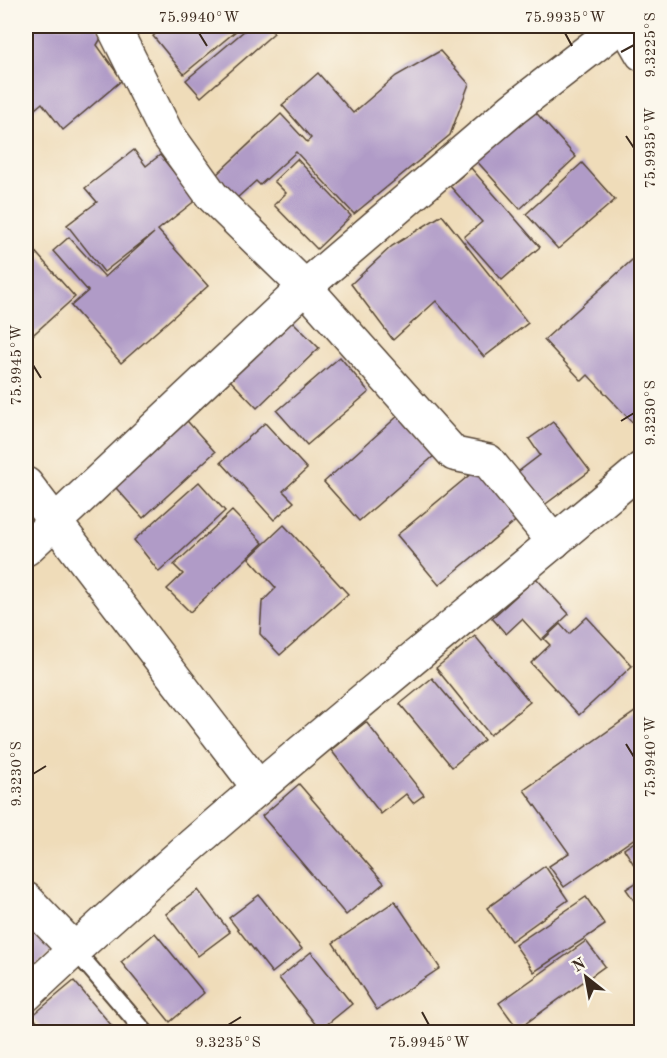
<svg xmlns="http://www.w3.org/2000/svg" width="667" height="1058" viewBox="0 0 667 1058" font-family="'Old Standard TT',serif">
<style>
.building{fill:#b09bc7}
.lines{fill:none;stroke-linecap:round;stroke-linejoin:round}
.lane-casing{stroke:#564535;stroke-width:20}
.street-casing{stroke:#564535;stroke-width:36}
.highway-casing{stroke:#564535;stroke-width:36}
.lane{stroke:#fff;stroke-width:16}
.street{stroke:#fff;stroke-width:33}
.highway{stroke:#fff;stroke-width:33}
.ticks{fill:none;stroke:#3b2a1e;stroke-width:2}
.neatline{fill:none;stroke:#3b2a1e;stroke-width:2}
.ticks-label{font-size:15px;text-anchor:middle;fill:#3b2a1e}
</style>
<rect width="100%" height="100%" fill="#fbf7ec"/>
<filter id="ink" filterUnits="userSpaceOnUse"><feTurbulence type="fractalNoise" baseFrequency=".0167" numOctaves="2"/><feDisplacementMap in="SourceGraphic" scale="12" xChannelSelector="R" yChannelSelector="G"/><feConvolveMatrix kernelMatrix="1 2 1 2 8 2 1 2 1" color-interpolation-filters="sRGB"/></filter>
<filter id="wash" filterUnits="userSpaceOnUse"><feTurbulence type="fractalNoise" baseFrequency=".008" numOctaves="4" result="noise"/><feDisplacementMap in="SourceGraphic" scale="24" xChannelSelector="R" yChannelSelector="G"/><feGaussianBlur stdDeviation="1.35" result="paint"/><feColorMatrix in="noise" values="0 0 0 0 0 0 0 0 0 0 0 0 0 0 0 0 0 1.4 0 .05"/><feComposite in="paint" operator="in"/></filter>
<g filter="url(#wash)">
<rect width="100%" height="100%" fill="#efdcb9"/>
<g id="blocks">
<g class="building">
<polygon points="26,26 95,26 103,35 97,45 122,80 63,130 42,103 29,114 26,109"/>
<polygon points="166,26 242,26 184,74 153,36"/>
<polygon points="250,26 268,26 274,33 201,97 186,80"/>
<polygon points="440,51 469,84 450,135 354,214 296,152 260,185 256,181 237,198 216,175 281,114 307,142 311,138 282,105 318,73 353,113 396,76"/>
<polygon points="530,106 576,157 520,209 473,157"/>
<polygon points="134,150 146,166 160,155 196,200 158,230 208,286 121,363 71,306 88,291 53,251 69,237 105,277 154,233 104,272 67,225 97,202 85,188"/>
<polygon points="297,159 351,216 317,249 274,205 286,193 274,181"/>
<polygon points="582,163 615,200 558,249 526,214"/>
<polygon points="471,168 540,247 502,280 464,237 482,222 450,186"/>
<polygon points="442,215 528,323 484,357 436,301 393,340 351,284 392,246"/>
<polygon points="31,247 75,297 26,341 26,251"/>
<polygon points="642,251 642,413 632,422 588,375 582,381 544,340"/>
<polygon points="289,318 319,348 257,408 226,376"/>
<polygon points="340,357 369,392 307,445 277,411"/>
<polygon points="180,413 215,452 143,518 108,479"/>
<polygon points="399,415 435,455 359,521 324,482"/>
<polygon points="553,422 590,471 539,509 514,475 540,455 529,439"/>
<polygon points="265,423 307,469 283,491 294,502 274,520 221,462"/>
<polygon points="478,468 519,518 439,585 397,535"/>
<polygon points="199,482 225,511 159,572 134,540"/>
<polygon points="232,511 263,543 190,612 167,589 183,574 174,565"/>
<polygon points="284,525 348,594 280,655 260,634 262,602 276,588 249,558"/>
<polygon points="536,578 569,614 541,640 522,619 506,634 492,618"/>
<polygon points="587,617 632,666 579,715 531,663 550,645 544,639 560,624 569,634"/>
<polygon points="475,636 530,702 490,735 436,668"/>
<polygon points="432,678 484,740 452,767 400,704"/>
<polygon points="642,707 642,833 564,887 549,866 569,853 524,790"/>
<polygon points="366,722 424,795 413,803 406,794 381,814 331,750"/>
<polygon points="299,784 384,883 346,915 262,816"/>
<polygon points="642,837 642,868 638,871 624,849"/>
<polygon points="545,866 568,900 511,941 487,908"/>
<polygon points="642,879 642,912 626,889"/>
<polygon points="198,890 230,932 198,956 166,914"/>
<polygon points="259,895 302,949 272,973 229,918"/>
<polygon points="586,897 605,925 534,972 515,945"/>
<polygon points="395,901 440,968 377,1010 333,943"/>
<polygon points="26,915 55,948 26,975"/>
<polygon points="155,933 204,993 170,1022 121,962"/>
<polygon points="586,941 605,966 518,1029 499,1003"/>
<polygon points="311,952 352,1004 320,1030 279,978"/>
<polygon points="74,981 117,1032 46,1032 32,1016"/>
</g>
</g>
</g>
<g filter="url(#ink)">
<use href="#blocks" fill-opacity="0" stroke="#564535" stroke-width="1.5"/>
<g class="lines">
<g class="lane-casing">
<polyline id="lane" points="74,949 145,1032"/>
</g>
<g class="street-casing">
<g id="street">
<polyline points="113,26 166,132 212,196 305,287 454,454 488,461 554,542"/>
<polyline points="26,484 259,788"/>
<polyline points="26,549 305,287 513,109 620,26"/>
<polyline points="26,899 74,949"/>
<path d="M26,995c196,-185 410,-353 616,-527"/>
</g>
</g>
<g class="highway-casing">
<polyline id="highway" points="626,26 642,54"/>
</g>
<use href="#lane" class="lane"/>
<use href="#street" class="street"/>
<use href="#highway" class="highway"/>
</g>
</g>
<path class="ticks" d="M199,33l8,13M565,33l7,13M621,52l13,-7M626,136l8,12M33,365l8,13M621,421l13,-8M626,744l8,13M33,774l13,-8M422,1012l7,13M228,1025l13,-8"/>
<rect width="667" height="1058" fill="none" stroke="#fbf7ec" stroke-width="66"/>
<g transform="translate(586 977) rotate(329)" stroke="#fbf7ec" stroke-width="4.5" paint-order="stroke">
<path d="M0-4.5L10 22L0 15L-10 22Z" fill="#3b2a1e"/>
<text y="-9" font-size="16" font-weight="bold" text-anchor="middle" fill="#3b2a1e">N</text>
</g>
<rect x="33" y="33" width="601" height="992" class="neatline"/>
<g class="ticks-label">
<text x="199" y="22">75.9940°W</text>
<text x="565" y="22">75.9935°W</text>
<text transform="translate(650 45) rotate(-90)" y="5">9.3225°S</text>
<text transform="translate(650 148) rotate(-90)" y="5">75.9935°W</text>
<text transform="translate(16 365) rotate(-90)" y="5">75.9945°W</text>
<text transform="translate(650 413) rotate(-90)" y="5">9.3230°S</text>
<text transform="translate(650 757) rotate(-90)" y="5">75.9940°W</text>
<text transform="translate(16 774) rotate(-90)" y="5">9.3230°S</text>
<text x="228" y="1047">9.3235°S</text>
<text x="429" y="1047">75.9945°W</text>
</g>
</svg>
